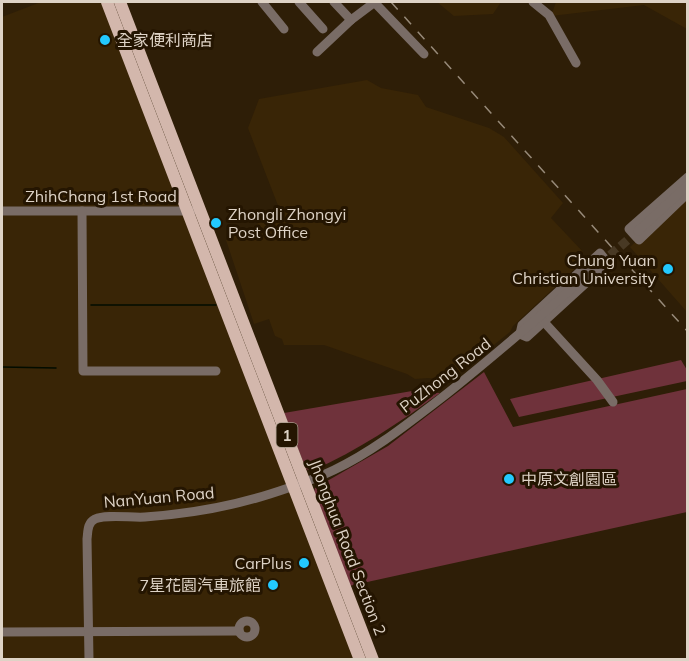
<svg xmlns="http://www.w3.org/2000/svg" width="689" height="661" viewBox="0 0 689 661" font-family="Mulish,'Noto Sans TC',sans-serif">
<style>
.built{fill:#392506}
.green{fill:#6f323b}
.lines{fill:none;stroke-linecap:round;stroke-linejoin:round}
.stream{stroke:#020c00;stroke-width:1.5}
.minor-tunnel{stroke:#483924;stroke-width:9;stroke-dasharray:9 4.5;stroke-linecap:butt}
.minor{stroke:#796c66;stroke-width:9}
.major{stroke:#d3b7ac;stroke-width:12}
.rail{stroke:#978a79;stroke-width:1.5;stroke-dasharray:10 10;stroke-linecap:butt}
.poi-dot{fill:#23c9fe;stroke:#241501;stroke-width:2}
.labels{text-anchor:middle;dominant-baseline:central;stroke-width:6;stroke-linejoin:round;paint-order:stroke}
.shield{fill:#241501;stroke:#a69a8b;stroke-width:1.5}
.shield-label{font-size:15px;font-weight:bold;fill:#ded3c6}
.poi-label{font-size:16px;fill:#ded3c6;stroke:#241501;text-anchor:start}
.street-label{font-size:16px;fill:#ded3c6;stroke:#241501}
</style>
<rect width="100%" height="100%" fill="#2e1e07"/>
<g class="built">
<polygon points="41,2 102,2 354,659 2,659 2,17"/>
<polygon points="437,2 501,2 493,14 454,16"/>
<polygon points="556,2 687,2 687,29 644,5 551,16"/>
<polygon points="367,80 381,88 418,95 426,107 489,128 504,137 563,203 551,218 583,252 583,261 513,326 510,332 450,380 428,378 415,379 407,374 324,345 284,345 282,339 275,336 269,319 254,324 226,240 253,227 279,208 248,128 259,99"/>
<polygon points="687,195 687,312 630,247"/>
</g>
<g class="green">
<polygon points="681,360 687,370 687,381 519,417 510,399"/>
<polygon points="484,372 513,427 687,389 687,512 349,586 314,492 315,488 388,446"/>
<path d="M412,391l28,2c-41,30 -82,57 -128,78l-6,-2 -22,-56z"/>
</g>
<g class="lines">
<g class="stream">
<polyline points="91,305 216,305"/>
<polyline points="2,367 56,368"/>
</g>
<polyline class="minor-tunnel" points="600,264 638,231"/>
<g class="minor">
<polyline points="262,2 284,29"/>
<polyline points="299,2 323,29"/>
<polyline points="334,2 351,20"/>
<polyline points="374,2 424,54"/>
<polyline points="533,2 549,15 576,63"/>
<polyline points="317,52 351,20 375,2"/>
<polyline points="688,177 629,229 639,240 688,193"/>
<polyline points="2,211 191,211"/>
<polyline points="82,211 83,371 216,371"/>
<polyline points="638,231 688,185"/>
<polygon points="600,253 608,263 527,337 520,334 522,325"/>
<polyline points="544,322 597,380 613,402"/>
<circle cx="247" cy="629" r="8"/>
<polyline points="2,632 239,631"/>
<path d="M89,660l-2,-121c1,-7 0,-16 8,-20 11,-5 37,-1 50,-2 42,-3 84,-10 125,-23 22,-7 43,-14 64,-24 38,-18 72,-45 106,-71 55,-43 107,-89 160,-135"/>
</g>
<g class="major">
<polyline points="107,2 360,660"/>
<polyline points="120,2 373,660"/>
</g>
<polyline class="rail" points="391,2 688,332"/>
</g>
<g class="poi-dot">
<circle cx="105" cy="40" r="6"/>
<circle cx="216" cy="223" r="6"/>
<circle cx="668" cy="269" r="6"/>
<circle cx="509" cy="479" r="6"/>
<circle cx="304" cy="563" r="6"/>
<circle cx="273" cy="585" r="6"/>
</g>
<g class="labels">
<rect class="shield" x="276.5" y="423" width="21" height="24" rx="4.5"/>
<g class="shield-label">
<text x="287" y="435">1</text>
</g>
<g class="poi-label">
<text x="117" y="40">全家便利商店</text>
<text x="228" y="214">Zhongli Zhongyi<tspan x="228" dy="18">Post Office</tspan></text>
<text x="656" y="260" text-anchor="end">Chung Yuan<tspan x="656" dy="18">Christian University</tspan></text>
<text x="521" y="479">中原文創園區</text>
<text x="292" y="563" text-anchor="end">CarPlus</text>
<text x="261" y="585" text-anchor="end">7星花園汽車旅館</text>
</g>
<g class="street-label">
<text x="101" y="196">ZhihChang 1st Road</text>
<text transform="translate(445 375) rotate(-38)">PuZhong Road</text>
<text transform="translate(159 497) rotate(-5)">NanYuan Road</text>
<text transform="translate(348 547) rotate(69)">Jhonghua Road Section 2</text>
</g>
</g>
<rect width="689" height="661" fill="none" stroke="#ded3c6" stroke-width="6"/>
</svg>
